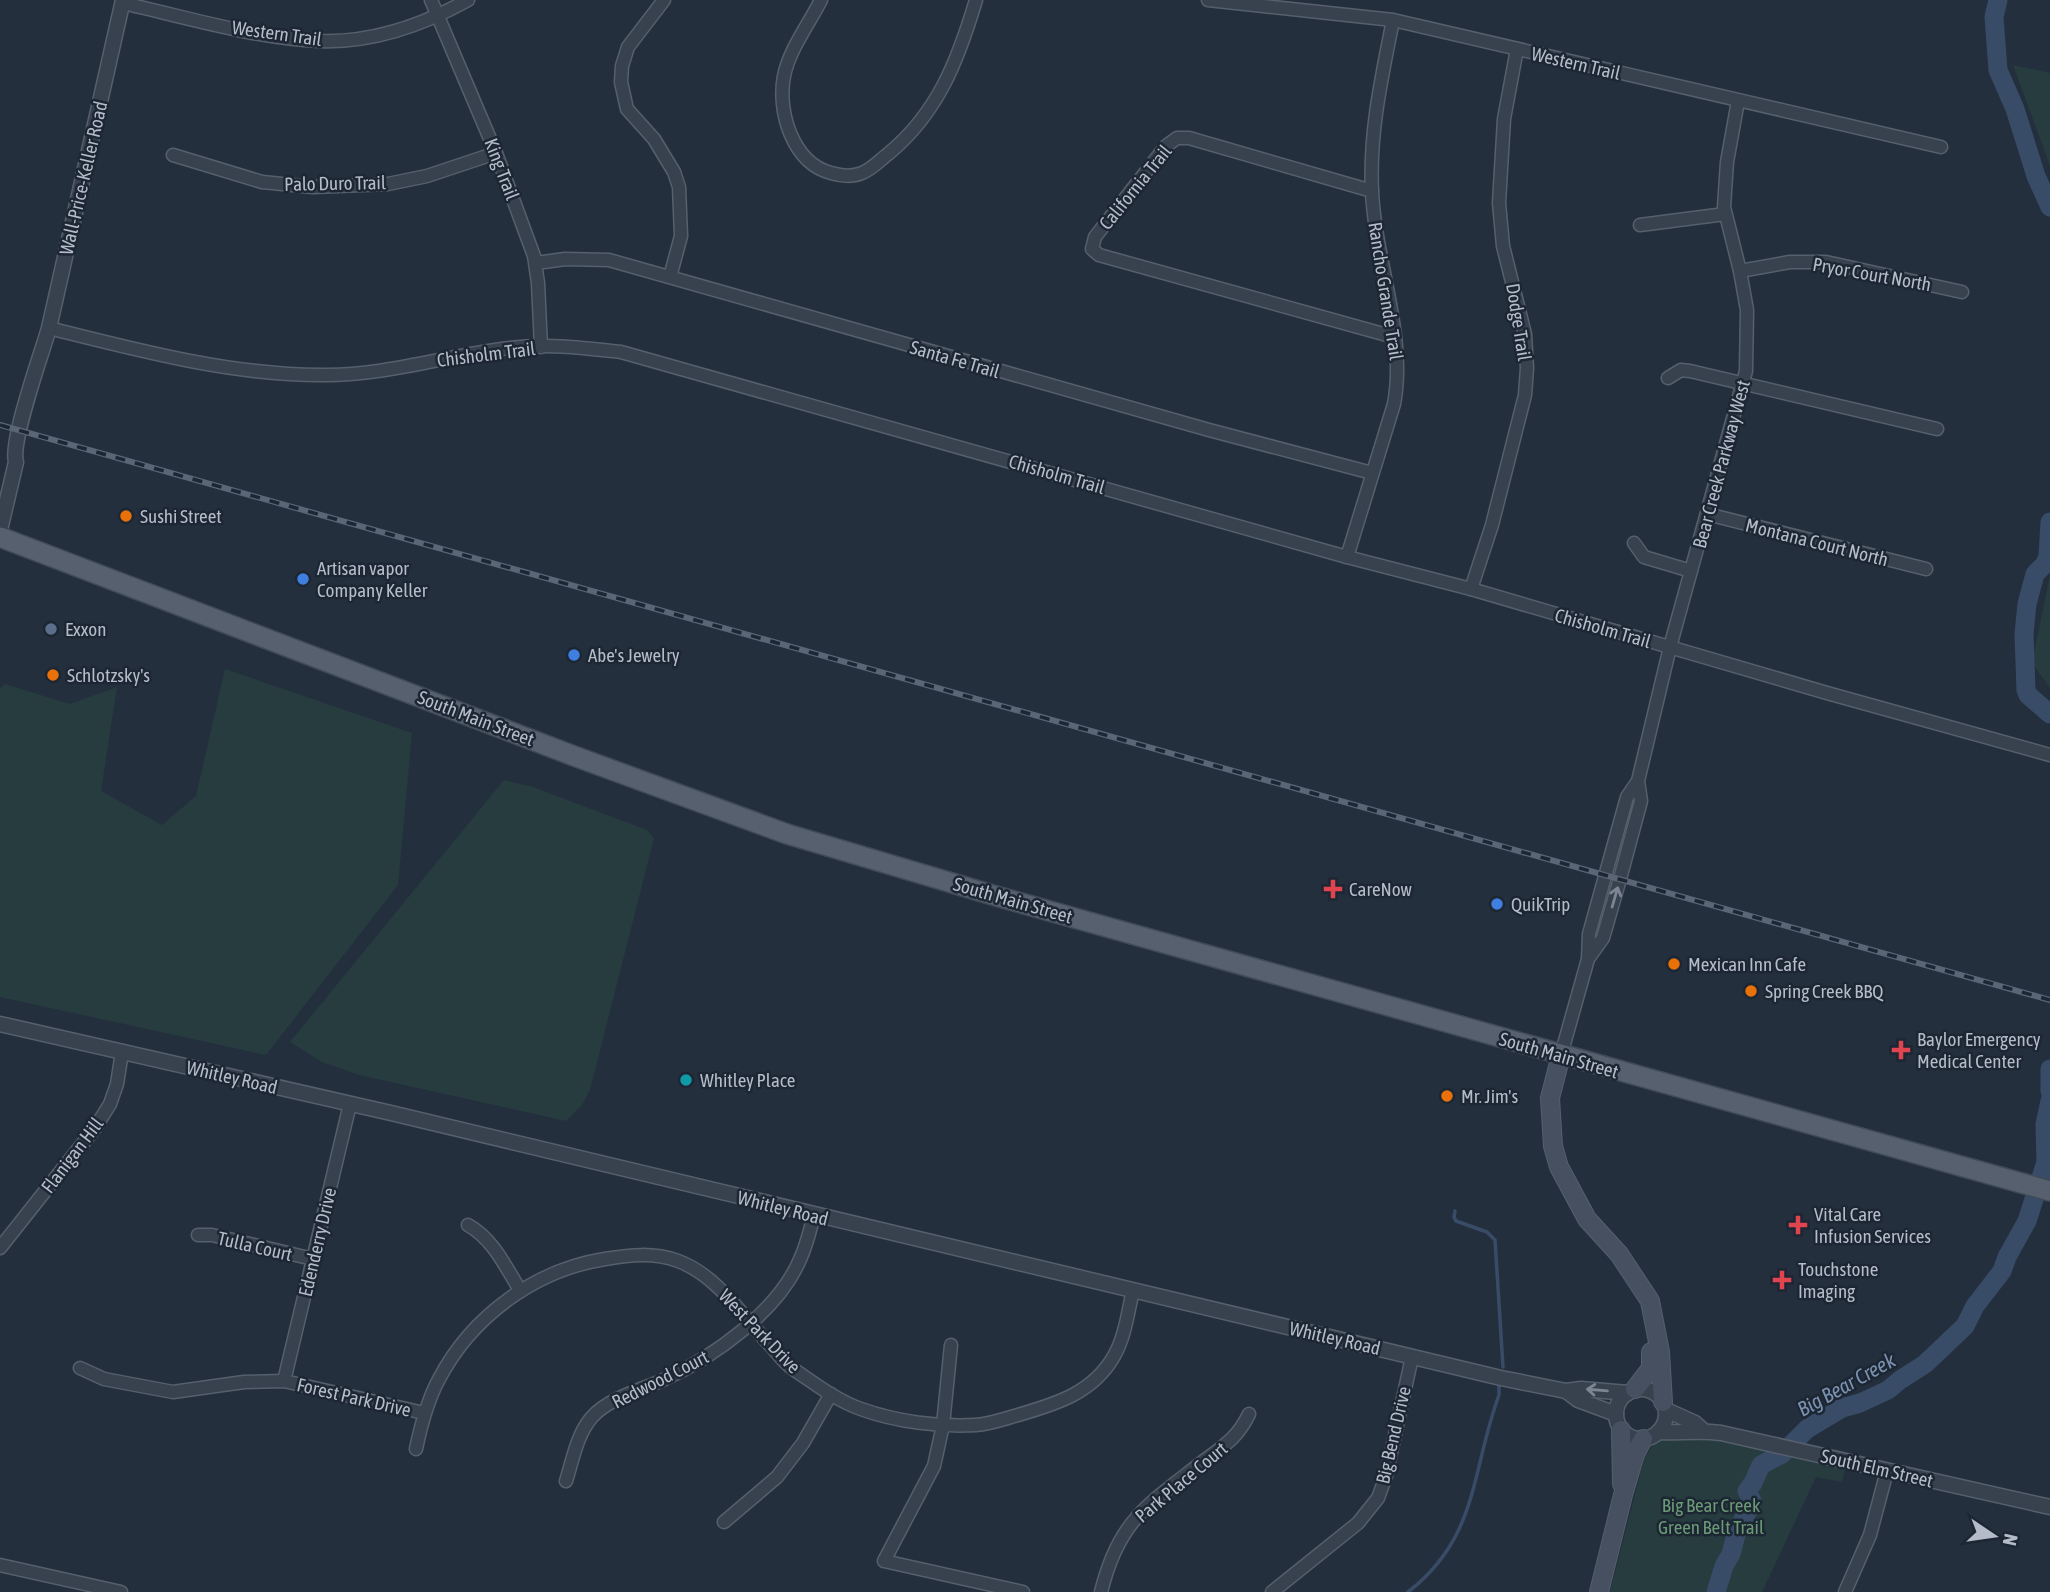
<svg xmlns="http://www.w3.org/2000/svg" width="2050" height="1592" viewBox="0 0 2050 1592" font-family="'Asap Condensed',sans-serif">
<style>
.green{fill:#263c3f}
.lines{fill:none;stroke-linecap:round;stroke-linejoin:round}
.stream{stroke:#394c67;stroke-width:3.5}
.river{stroke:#394c67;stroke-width:19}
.minor-casing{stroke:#565f6c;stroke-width:15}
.tertiary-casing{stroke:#565f6c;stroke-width:17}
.secondary-casing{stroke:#565f6c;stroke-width:20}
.primary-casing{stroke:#414a57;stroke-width:22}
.minor{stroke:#38414e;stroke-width:12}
.tertiary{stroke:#38414e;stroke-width:14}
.secondary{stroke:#465061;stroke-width:18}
.primary{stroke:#56606e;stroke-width:19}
.rail-casing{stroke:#5a6575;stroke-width:6}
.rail{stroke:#1d2633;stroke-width:3.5;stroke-dasharray:10;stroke-linecap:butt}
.oneway{stroke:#7c8592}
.food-dot{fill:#e8710a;stroke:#1d2633;stroke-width:2.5}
.shop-dot{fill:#3f7fe0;stroke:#1d2633;stroke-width:2.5}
.service-dot{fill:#5c6f8a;stroke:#1d2633;stroke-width:2.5}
.health-dot{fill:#e0444e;stroke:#1d2633;stroke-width:2.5}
.culture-dot{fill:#0f9aa8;stroke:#1d2633;stroke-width:2.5}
.labels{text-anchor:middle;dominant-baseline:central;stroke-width:5;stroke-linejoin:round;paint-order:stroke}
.street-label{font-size:19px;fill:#b4bcc9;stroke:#1d2633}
.poi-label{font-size:19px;fill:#b4bcc9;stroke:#1d2633;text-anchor:start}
.park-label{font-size:19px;fill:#6b9a76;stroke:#1d2633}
.water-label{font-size:21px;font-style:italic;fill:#7c92b1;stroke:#1d2633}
</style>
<rect width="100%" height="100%" fill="#242f3e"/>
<g class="green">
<polygon points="2013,65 2050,73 2050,166"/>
<polygon points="2050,575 2050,688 2032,663"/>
<polygon points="225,669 412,733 398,885 266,1055 0,997 0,688 5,684 70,704 117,687 101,791 162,825 196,796"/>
<polygon points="504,780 533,787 647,830 654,838 590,1090 582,1105 566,1121 359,1075 322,1062 290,1042"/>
<polygon points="1726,1437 1846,1465 1842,1482 1816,1477 1762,1592 1610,1592 1644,1459 1655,1442 1677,1438"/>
</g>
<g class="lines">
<g class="stream">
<polyline points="1455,1211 1454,1217 1456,1221 1487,1232 1495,1240 1503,1367"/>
<path d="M1408,1592c71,-55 63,-121 91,-197v-10"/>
</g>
<g class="river">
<polyline points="1998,0 1994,17 1998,70 2015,109 2036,176 2050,207"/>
<polyline points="2050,522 2048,556 2045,564 2035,574 2027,604 2024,634 2026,690 2028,695 2050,714"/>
<polyline points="2050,1069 2050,1091"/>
<polyline points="1716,1592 1724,1566 1731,1554 1737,1531 1751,1505 1752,1501 1747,1491 1753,1483 1761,1465 1782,1454 1807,1429 1842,1408 1860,1403 1888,1390 1900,1380 1925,1364 1965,1326 1975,1306 2002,1271 2007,1257 2027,1221 2046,1162 2045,1124 2050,1101"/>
</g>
<g class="minor-casing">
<g id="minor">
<polyline points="431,0 496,153 534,256 538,283 541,347"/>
<polyline points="664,0 628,47 622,66 621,82 627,109 654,139 674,172 679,187 681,236 670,277"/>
<path d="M821,0c-12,24 -32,50 -37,76 -7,36 9,87 47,97 10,3 21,4 31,0 10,-4 18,-13 26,-19 50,-41 70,-94 88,-154"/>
<polyline points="1208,0 1393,20 1941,147"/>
<path d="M122,3c64,14 131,35 197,38 52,2 104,-16 149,-41"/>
<polyline points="173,155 262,182 313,187 388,184 427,176 496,153"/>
<polyline points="1372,191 1189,138 1177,138 1166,146 1095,237 1092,249 1099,255 1394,337"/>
<polyline points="1640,225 1725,214"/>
<polyline points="536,263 565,259 609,260 1209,430 1372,473"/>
<polyline points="1740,271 1790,262 1826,262 1962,292"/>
<path d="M49,328c88,22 185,48 277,47 62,0 123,-20 184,-27 37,-5 75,0 111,4l726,205 124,32 356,104 223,62"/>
<polyline points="1668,378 1681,370 1690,371 1937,429"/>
<polyline points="1707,514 1926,569"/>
<polyline points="1634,543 1644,557 1691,571"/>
<path d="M1347,557l47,-153c13,-69 -19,-143 -22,-213 -3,-58 10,-115 21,-171"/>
<polyline points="1471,589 1492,525 1525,395 1527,368 1525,334 1503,246 1499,203 1504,119 1517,49"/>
<polyline points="1588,959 1603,938 1620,879 1641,801 1638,781"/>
<polyline points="1561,1055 1588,959 1589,934 1627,797 1638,781 1670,647 1746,371 1747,310 1740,271 1724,207 1727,162 1738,101"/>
<path d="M468,1225c25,14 37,41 52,65"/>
<polyline points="198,1235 212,1235 313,1259"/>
<polyline points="0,1248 95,1128 110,1104 117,1084 122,1052"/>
<polyline points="951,1345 943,1425 934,1466 884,1561 1023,1592"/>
<polyline points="80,1368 104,1379 173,1392 244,1382 284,1381 424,1413"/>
<polyline points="284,1381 350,1104"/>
<path d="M416,1449c5,-24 11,-48 23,-70 33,-63 96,-109 166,-120 25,-4 48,-7 73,2 39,14 65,56 93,85 7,8 13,17 22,23 21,14 44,32 68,40 36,13 78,18 115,16 14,-1 28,-6 42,-10 38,-11 75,-22 96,-59 11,-19 14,-44 19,-66"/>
<path d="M566,1481c7,-22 11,-47 26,-64 17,-19 49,-27 71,-37 51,-23 117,-70 138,-123 6,-13 9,-28 13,-41"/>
<polyline points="724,1522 777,1477 803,1443 831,1394"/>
<polyline points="0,1565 121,1592"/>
<path d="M1101,1592c18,-73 48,-88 104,-132 20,-15 33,-23 44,-46"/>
<polyline points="1272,1592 1358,1523 1378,1498 1386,1476 1412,1357"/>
<polyline points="1845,1592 1870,1535 1887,1471"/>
</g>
</g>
<g class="tertiary-casing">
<g id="tertiary">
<path d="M0,530l16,-68c-6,-21 26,-109 33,-134l74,-328"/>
<polyline points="0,1024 391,1113 1501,1378 1566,1391 1581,1389 1628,1393"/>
<circle cx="1641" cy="1414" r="25"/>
<polyline points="1566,1391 1578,1400 1616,1414"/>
<polyline points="1666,1410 1695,1423 1704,1431"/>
<path d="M1658,1432c21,1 42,-2 63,1l329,74"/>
</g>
</g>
<g class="secondary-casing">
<g id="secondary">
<polyline points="1561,1055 1550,1098 1553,1146 1559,1167 1587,1219 1619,1254 1650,1301 1660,1352 1663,1402"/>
<polyline points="1635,1389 1651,1368 1651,1352"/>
<polyline points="1621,1430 1622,1484"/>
<polyline points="1599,1592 1623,1495 1635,1454 1643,1439"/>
</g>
</g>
<g class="primary-casing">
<polyline id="primary" points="0,537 574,756 787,834 996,896 2050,1191"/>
</g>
<use href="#minor" class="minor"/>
<use href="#tertiary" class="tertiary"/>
<use href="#secondary" class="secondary"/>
<use href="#primary" class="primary"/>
<g class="rail-casing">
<polyline id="rail" points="0,425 2050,1000"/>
</g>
<use href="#rail" class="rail"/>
</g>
<defs><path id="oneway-shaft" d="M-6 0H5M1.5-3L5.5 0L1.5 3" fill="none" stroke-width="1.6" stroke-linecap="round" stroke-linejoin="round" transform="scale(1.75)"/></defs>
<g class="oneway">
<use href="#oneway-shaft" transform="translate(1615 897) rotate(-74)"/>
<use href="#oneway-shaft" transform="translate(1597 1390) rotate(-175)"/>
</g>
<g class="food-dot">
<circle cx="126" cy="516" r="7"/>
<circle cx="53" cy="675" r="7"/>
<circle cx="1674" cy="964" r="7"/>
<circle cx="1751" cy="991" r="7"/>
<circle cx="1447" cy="1096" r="7"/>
</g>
<g class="shop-dot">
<circle cx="303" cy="579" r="7"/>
<circle cx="574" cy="655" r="7"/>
<circle cx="1497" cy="904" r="7"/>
</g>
<circle class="service-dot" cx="51" cy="629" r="7"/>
<g class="health-dot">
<path d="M1329.5 878.5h7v7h7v7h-7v7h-7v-7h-7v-7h7z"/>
<path d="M1897.5 1039.5h7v7h7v7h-7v7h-7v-7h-7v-7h7z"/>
<path d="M1794.5 1214.5h7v7h7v7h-7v7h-7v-7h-7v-7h7z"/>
<path d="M1778.5 1269.5h7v7h7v7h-7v7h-7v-7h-7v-7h7z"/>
</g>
<circle class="culture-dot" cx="686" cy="1080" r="7"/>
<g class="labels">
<g class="street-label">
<text transform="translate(277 33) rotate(8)">Western Trail</text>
<text transform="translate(1576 63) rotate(13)">Western Trail</text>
<text transform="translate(502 169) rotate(69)">King Trail</text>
<text transform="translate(83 178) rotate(-77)">Wall-Price-Keller Road</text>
<text transform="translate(335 183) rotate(-1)">Palo Duro Trail</text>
<text transform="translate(1135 187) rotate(-51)">California Trail</text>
<text transform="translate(1872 274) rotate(10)">Pryor Court North</text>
<text transform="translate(1386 291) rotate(81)">Rancho Grande Trail</text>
<text transform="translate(1519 322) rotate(81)">Dodge Trail</text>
<text transform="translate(486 354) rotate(-7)">Chisholm Trail</text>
<text transform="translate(955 359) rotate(16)">Santa Fe Trail</text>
<text transform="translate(1721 464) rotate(-75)">Bear Creek Parkway West</text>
<text transform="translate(1057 474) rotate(16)">Chisholm Trail</text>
<text transform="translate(1817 542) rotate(14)">Montana Court North</text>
<text transform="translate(1603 628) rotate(16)">Chisholm Trail</text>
<text transform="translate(476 718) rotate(21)">South Main Street</text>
<text transform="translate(1013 900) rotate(16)">South Main Street</text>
<text transform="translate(1559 1055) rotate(16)">South Main Street</text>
<text transform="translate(232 1077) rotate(13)">Whitley Road</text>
<text transform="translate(72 1155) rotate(-53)">Flanigan Hill</text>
<text transform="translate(783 1208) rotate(14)">Whitley Road</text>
<text transform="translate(317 1242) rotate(-77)">Edenderry Drive</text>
<text transform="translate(255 1246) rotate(13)">Tulla Court</text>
<text transform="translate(760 1331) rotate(46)">West Park Drive</text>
<text transform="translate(1335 1338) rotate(13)">Whitley Road</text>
<text transform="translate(660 1379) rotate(-27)">Redwood Court</text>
<text transform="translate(354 1397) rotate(13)">Forest Park Drive</text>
<text transform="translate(1393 1435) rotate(-77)">Big Bend Drive</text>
<text transform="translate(1877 1468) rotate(13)">South Elm Street</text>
<text transform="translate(1181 1482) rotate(-40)">Park Place Court</text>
</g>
<g class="poi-label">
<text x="140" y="516">Sushi Street</text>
<text x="317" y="568">Artisan vapor<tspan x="317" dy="22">Company Keller</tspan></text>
<text x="65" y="629">Exxon</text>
<text x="588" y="655">Abe's Jewelry</text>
<text x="67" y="675">Schlotzsky's</text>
<text x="1349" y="889">CareNow</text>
<text x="1511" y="904">QuikTrip</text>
<text x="1688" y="964">Mexican Inn Cafe</text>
<text x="1765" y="991">Spring Creek BBQ</text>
<text x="1917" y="1039">Baylor Emergency<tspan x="1917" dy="22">Medical Center</tspan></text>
<text x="700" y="1080">Whitley Place</text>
<text x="1461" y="1096">Mr. Jim's</text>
<text x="1814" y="1214">Vital Care<tspan x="1814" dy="22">Infusion Services</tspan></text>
<text x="1798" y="1269">Touchstone<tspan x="1798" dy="22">Imaging</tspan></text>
</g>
<g class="park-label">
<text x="1711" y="1505">Big Bear Creek<tspan x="1711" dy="22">Green Belt Trail</tspan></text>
</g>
<g class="water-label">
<text transform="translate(1846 1384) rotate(-29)">Big Bear Creek</text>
</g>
</g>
<g transform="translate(1994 1536) rotate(103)" stroke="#1d2633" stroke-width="5" paint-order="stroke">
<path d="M0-5L12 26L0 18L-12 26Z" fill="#b4bcc9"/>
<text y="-10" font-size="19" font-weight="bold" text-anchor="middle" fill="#b4bcc9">N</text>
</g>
</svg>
